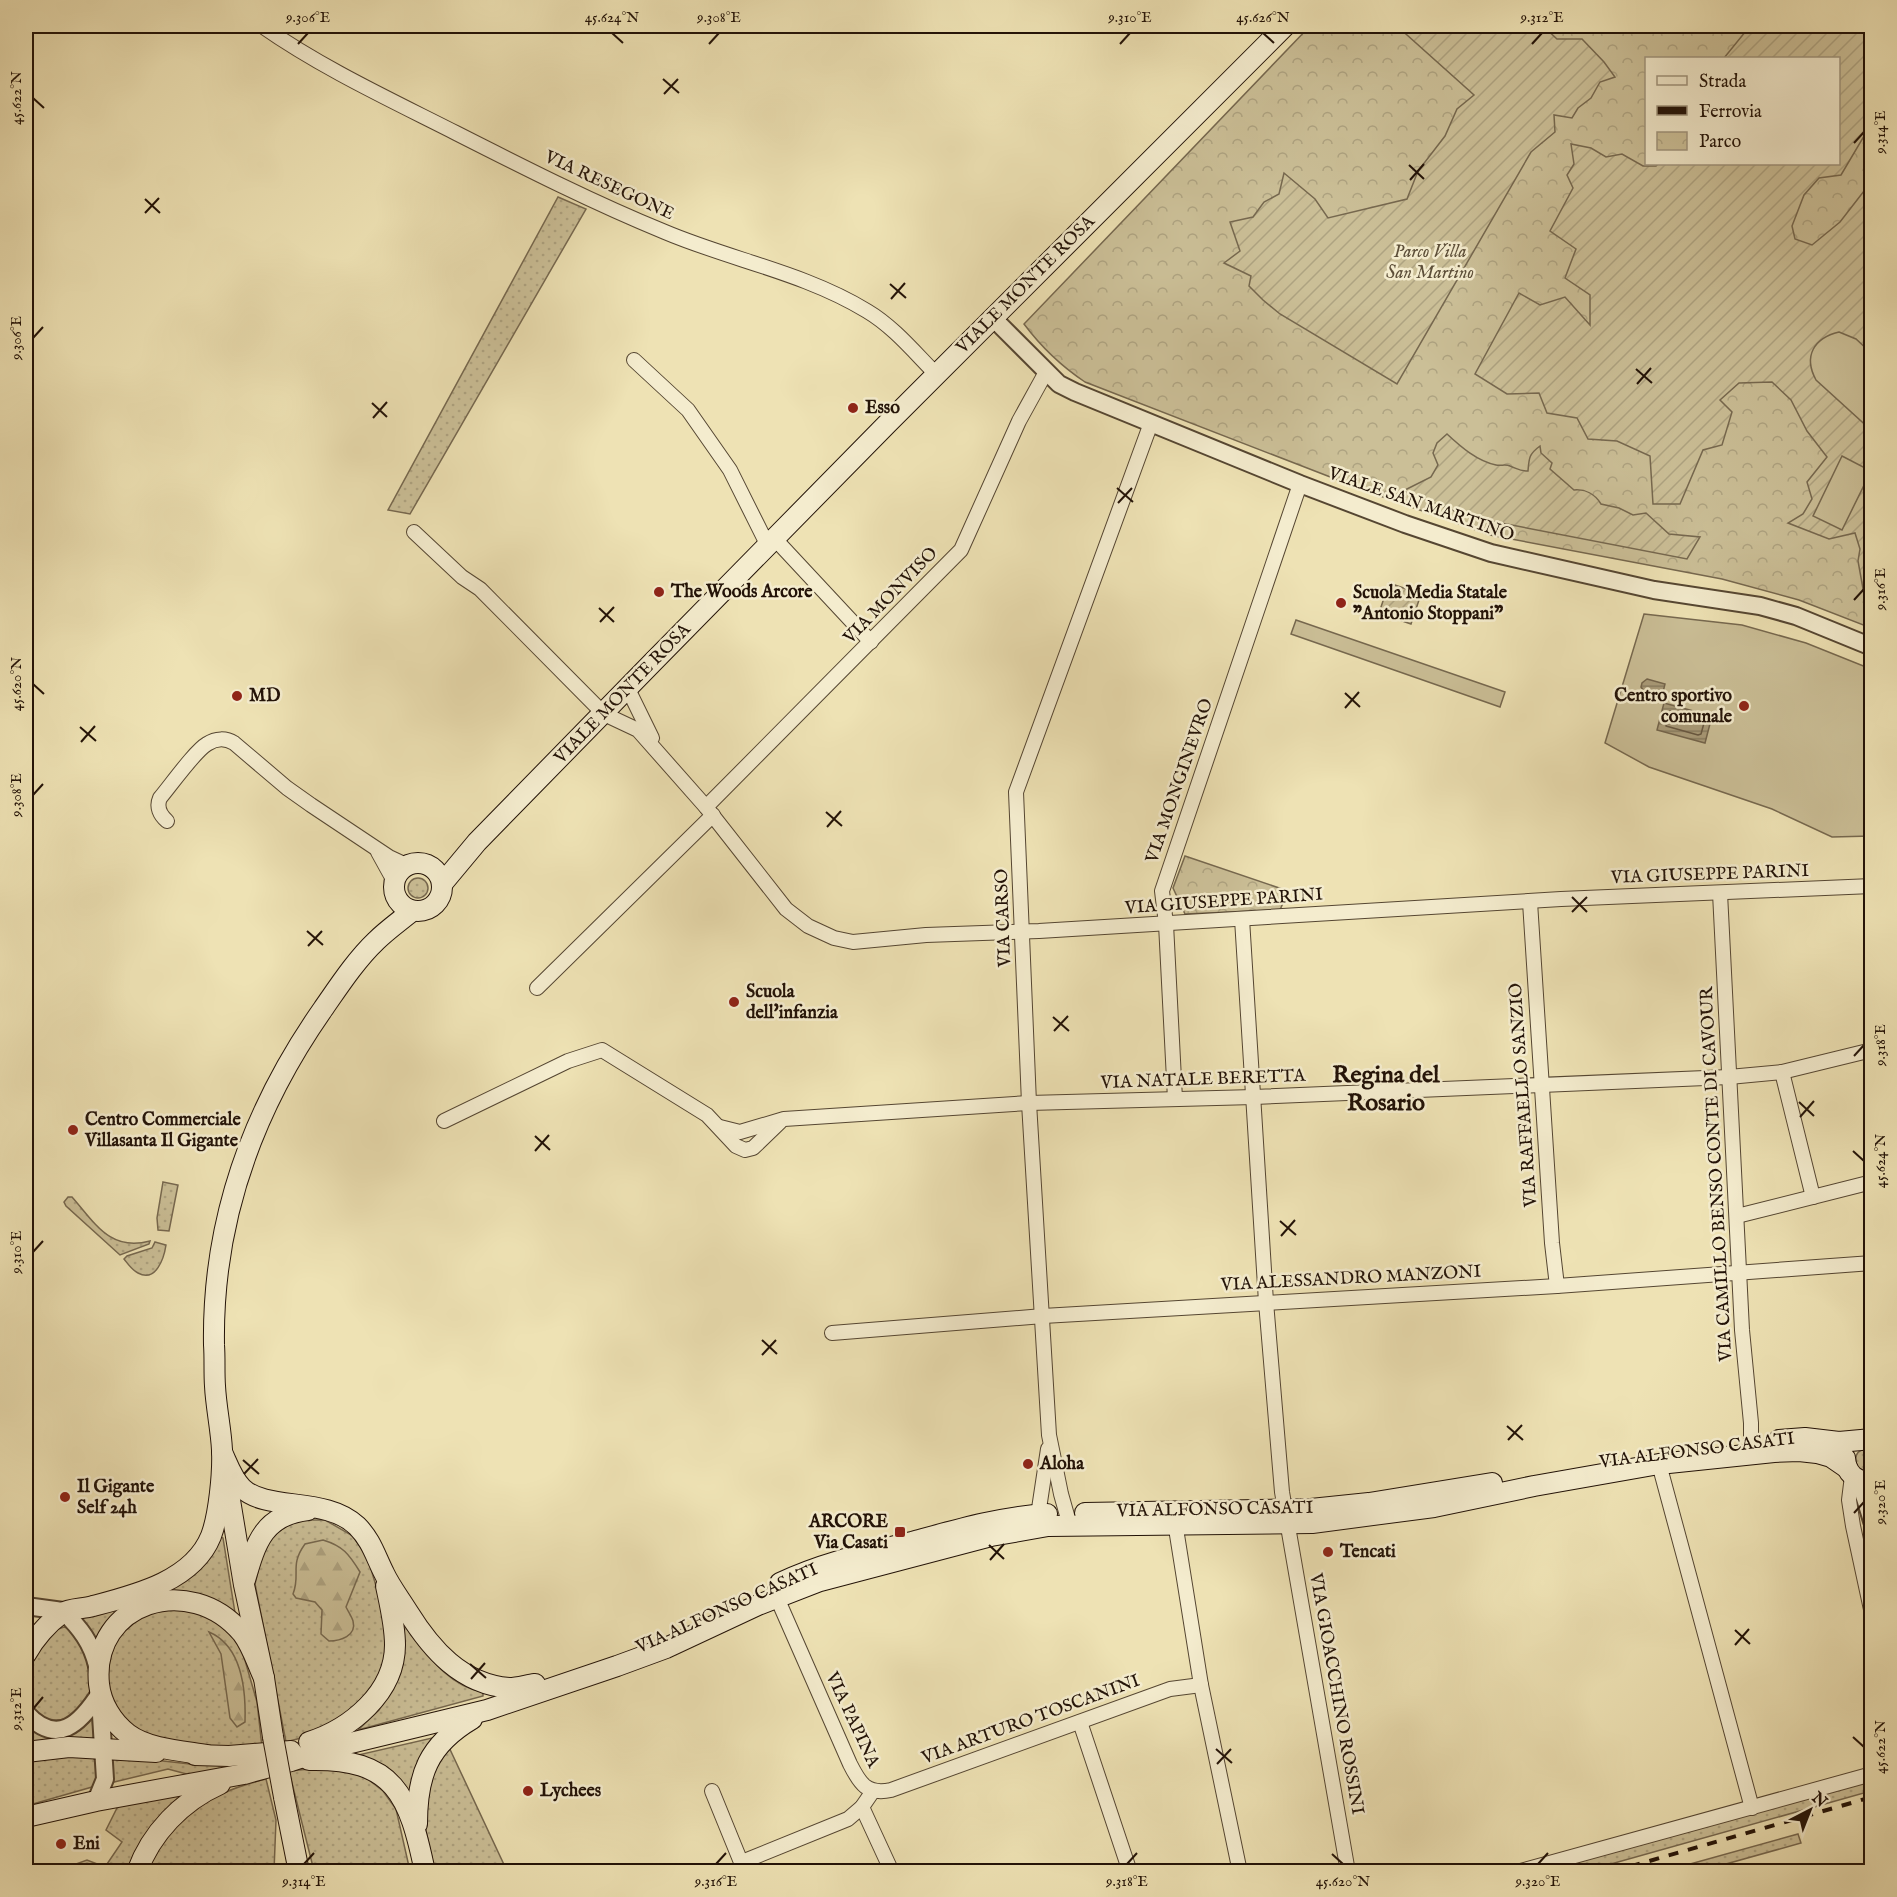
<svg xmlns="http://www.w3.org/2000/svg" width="1897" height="1897" viewBox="0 0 1897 1897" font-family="'IM FELL English',serif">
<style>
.grass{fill:url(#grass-dots);stroke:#76684f;stroke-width:1.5}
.forest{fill:url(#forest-firs);stroke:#76684f;stroke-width:1.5}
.park{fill:url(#park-crowns);stroke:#76684f;stroke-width:1.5;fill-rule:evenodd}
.garden{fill:url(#garden-furrows);stroke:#76684f;stroke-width:1.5}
.pitch{fill:#cbbf97;stroke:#76684f;stroke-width:1.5}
.water{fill:url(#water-rules);stroke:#73644b;stroke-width:1.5}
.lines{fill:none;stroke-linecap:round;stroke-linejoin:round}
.shore{stroke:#665640;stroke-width:1.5}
.minor-casing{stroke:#554632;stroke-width:16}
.tertiary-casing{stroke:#554632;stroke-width:20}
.secondary-casing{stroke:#221207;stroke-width:22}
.minor{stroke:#f4ecce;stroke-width:14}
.tertiary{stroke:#f4ecce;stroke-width:16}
.secondary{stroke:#f4ecce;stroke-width:20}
.rail{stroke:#221207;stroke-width:4;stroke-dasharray:10 10;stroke-linecap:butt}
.secondary-bridge-casing{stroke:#221207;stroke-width:22;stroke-linecap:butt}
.secondary-bridge{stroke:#f4ecce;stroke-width:20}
.ticks{fill:none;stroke:#221207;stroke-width:2}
.poi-dot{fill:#8f2418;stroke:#f4ecce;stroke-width:2}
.labels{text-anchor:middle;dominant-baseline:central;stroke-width:5;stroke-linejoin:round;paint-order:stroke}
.street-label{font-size:18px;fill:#221207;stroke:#f4ecce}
.park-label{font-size:18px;font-style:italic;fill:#5d4f39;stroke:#f4ecce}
.poi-label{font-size:18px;font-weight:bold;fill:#221207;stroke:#f4ecce;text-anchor:start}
.district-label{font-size:24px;font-weight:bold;fill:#221207;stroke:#f4ecce}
.neatline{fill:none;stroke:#221207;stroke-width:2}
.ticks-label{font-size:15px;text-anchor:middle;fill:#221207}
</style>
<defs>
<pattern id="grass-dots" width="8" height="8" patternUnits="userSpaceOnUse" patternTransform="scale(1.5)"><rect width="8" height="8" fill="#cbbf97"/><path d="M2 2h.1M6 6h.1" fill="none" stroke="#aea381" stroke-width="1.8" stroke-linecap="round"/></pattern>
<pattern id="forest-firs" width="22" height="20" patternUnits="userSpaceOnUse" patternTransform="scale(1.5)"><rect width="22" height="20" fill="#cbbf97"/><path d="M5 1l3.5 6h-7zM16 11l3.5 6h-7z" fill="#aea381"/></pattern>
<pattern id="park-crowns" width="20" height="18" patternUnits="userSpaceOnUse" patternTransform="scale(1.5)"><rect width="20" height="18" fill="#cbbf97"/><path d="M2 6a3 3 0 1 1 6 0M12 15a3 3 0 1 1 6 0" fill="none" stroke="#aea381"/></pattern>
<pattern id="garden-furrows" width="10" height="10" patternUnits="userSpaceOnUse" patternTransform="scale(1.5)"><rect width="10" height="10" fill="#cbbf97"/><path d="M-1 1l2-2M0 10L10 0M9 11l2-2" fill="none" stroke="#aea381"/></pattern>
<pattern id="water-rules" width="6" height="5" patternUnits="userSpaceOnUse" patternTransform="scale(1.5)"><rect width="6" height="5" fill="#a99b79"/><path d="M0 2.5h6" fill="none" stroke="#897d61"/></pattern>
</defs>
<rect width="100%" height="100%" fill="#eee2b4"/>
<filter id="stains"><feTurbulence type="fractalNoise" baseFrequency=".00333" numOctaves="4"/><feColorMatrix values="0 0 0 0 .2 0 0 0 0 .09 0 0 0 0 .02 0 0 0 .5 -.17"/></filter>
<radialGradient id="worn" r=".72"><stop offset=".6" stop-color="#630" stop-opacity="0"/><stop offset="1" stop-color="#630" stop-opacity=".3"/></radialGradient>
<g class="grass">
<polygon points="558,197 586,209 410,514 388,510"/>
<circle cx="418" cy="888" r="10"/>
<polygon points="163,1182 178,1185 169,1231 158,1230 157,1218"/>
<path d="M68,1197h4c23,26 38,55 78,44l-1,3 -29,11 -54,-49 -2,-4z"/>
<path d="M155,1242l11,3c-2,13 -10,38 -28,28 -6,-3 -10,-9 -14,-14l3,-3 25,-8z"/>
<path d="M1870,1448l1,1v23l-13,-2c-4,-13 -4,-20 12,-22z"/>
<polygon points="296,1520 325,1520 353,1536 368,1559 382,1606 388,1649 375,1687 353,1713 323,1732 286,1742 255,1584 263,1551 275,1534"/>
<polygon points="219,1536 223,1538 236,1619 169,1594 97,1647 77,1617 170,1585"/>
<polygon points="183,1607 227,1626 242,1650 257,1702 262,1747 219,1748 155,1740 122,1719 107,1687 108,1664 116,1642 124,1630 145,1613"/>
<path d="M405,1626c22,27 42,60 78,66v4l-125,34 21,-20 12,-20 12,-63z"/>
<path d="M64,1627c20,3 29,52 25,69 -6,22 -35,31 -52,18 -28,-20 -1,-80 27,-87z"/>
<path d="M92,1717l2,22 -68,7v-22c19,18 50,13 66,-7z"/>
<polygon points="432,1738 414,1771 410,1796 387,1775 358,1755"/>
<polygon points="447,1743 507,1871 435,1872 425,1826 423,1793"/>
<polygon points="49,1754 93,1757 99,1767 96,1783 92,1787 26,1806 26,1757"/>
<polygon points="110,1755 190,1764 238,1766 194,1776 168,1769 110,1783"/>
<polygon points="320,1768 360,1773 383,1791 396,1809 410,1871 314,1871 289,1771"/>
<path d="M266,1779l10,41 -2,51 -129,1c25,-56 64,-79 121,-93z"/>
<polygon points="1871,1780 1871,1791 1586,1871 1542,1872"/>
<polygon points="189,1794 131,1871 54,1872 87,1860 105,1867 122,1842 106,1830 119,1804"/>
<polygon points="1798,1834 1801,1843 1701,1871 1665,1871"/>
</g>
<g class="forest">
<path d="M323,1540c20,6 26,14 37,32l-14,35c2,4 6,10 7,14 4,15 -13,20 -24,20l-8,-7 1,-24 -7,-8 -19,-4 -3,-4c8,-20 -4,-28 12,-50z"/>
<path d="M209,1632c33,14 37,58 36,90l-8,5 -7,-9 -9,-64z"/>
</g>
<g class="park">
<path d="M1310,26h561v602l-72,-28 -77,-21 -232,-44 -121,-43 -284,-110c-24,-16 -43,-34 -61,-58zM1646,58h192v106h-192z"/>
<polygon points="1185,856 1288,891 1280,910 1185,914 1173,888"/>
</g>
<g class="garden">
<polygon points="1397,26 1543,26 1557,39 1582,39 1604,62 1615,77 1600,82 1591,98 1578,108 1572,118 1554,115 1555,132 1531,152 1397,384 1280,314 1263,300 1249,286 1251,276 1224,263 1240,251 1230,222 1253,217 1264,202 1279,194 1284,173 1315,199 1328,218 1407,199 1418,171 1445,136 1457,109 1474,95"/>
<polygon points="1750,26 1871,26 1871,141 1864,136 1841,175 1819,178 1804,195 1792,226 1795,239 1812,245 1840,222 1871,182 1871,613 1867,611 1858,561 1860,549 1855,533 1829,539 1788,523 1803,514 1812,499 1807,482 1827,457 1807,431 1791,400 1772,382 1739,383 1720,400 1732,412 1722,445 1703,450 1680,504 1653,504 1650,456 1617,441 1588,439 1577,418 1547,413 1539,393 1507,394 1475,374 1519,293 1540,305 1565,297 1590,325 1590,295 1565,278 1576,249 1550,231 1573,188 1567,175 1574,164 1571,144 1591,148 1606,157 1622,154 1643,166 1656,166 1658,164 1838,164 1838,58 1724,58"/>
<path d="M1447,434c14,13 30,27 49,31 5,1 10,-1 14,1 8,3 10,5 18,5 1,-13 1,-17 12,-25l1,7 11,10 -2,6 24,21c11,-1 21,4 27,14l18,4 14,7 13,-2 23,21 31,3 -13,22 -217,-42 -67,-26 28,-14 7,-12 -5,-12 4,-10z"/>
<polygon points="1389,583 1421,594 1411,624 1379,613"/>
</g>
<g class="pitch">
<path d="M1839,332l17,7 15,14v77l-55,-50c-13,-24 -2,-42 23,-48z"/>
<polygon points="1842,456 1871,471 1842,530 1813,516"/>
<polygon points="1644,614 1742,625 1806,643 1871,669 1871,836 1832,837 1772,809 1649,767 1605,743"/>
<polygon points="1296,620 1505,692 1500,707 1291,634"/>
</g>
<g class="water">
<polygon points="1647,679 1665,684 1662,696 1644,691 1641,687 1642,683"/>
<polygon points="1664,703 1712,716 1705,743 1657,730"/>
</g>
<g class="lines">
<polygon class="shore" points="1670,711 1703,720 1704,723 1701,734 1698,735 1666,726 1668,713"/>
<g class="minor-casing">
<g id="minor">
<path d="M262,26c60,42 129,74 194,107 69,35 138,70 209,99 66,28 140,41 202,79 27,16 48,42 70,64"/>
<polyline points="634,360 688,410 730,470 768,546"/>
<polyline points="414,532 462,577 480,589 604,714 638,730 706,807 786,909 808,926 834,938 853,942 926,935 1039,931 1561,899 1872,886"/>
<polyline points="775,539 871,642"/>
<polyline points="628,689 652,738"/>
<polyline points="706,807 961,550 1019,421 1046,372"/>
<path d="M167,821c-7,-6 -11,-14 -7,-23 11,-13 35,-47 47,-54 9,-6 19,-6 27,-1l53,45 24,17 78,52 15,7h6"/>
<polyline points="378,852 394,881"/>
<polyline points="1720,893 1742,1330 1751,1423 1751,1453"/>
<polyline points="1530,902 1552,1243 1557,1286"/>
<polyline points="1242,919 1266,1302 1282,1492 1348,1872"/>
<polyline points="537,988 713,815"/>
<polyline points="1782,1072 1813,1197"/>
<polyline points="1175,1099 1166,924 1162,891 1300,484"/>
<polyline points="444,1121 568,1061 602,1050 707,1115 736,1146 745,1150 753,1148 780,1122"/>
<polyline points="720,1127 740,1132 784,1119 1029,1103 1254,1097 1729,1077 1782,1072 1872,1050"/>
<polyline points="1737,1216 1872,1182"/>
<polyline points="832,1333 1043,1316 1557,1286 1872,1263"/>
<polyline points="1659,1464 1752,1808"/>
<polyline points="1852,1476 1849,1500 1853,1526 1872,1614"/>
<polyline points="1174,1516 1201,1685 1240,1872"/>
<polyline points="1037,1522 1048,1449"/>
<polyline points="1070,1526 1061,1494 1049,1435 1029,1103 1016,792 1151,423"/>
<path d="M774,1591l76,173c10,20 17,31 41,26l279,-101 31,-4"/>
<polyline points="1080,1722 1130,1872"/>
<polyline points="712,1791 745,1872"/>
<polyline points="862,1807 892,1872"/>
<polyline points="742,1862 848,1819 862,1807 873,1791"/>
<polyline points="1517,1872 1872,1774"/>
</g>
</g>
<g class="tertiary-casing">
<g id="tertiary">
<polyline points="994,319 1059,384 1075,392 1300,484 1405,524 1491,553 1654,590 1760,606 1796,616 1872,647"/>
<polyline points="1852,1476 1863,1492 1872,1521"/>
<path d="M26,1606l37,5c17,17 29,32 34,55"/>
<path d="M26,1713c31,34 54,11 74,-20"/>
<polyline points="96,1801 105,1779 100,1699"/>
</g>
</g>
<g class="secondary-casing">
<g id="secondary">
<circle cx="418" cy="887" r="24"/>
<polyline points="442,884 477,842 652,663 888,423 1285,26"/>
<polyline points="1779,1440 1805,1438 1839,1442 1872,1439"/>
<path d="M222,1452c6,13 10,26 20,36 25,24 84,8 115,38 14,14 18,29 27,47 6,13 16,26 24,39 23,37 53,72 101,76 8,0 18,-3 26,-4"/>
<path d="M1845,1458c1,15 11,25 27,23"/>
<polyline points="227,1482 244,1585 264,1678 273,1737"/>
<polyline points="1085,1513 1311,1509 1369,1503 1492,1483"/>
<path d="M245,1580c11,-38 19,-65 63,-70"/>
<path d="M780,1583c42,-20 87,-30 132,-41 44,-12 88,-25 135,-28"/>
<path d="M26,1654c8,-15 22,-31 36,-41 8,-5 21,-4 31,-7 42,-11 100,-25 118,-70 8,-21 12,-63 11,-86 -1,-21 -6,-43 -7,-64 -1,-14 0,-28 -1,-41 -2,-123 39,-236 109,-336 16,-23 33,-49 53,-68 11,-11 24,-20 36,-30"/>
<path d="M309,1742c41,-13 86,-49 86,-97 0,-20 -5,-40 -9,-59"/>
<polyline points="26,1752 69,1747 156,1752"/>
<polyline points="195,1755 229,1756 291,1751"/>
<path d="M207,1755c-25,-4 -59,-6 -79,-21 -16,-12 -27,-31 -29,-50 -8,-82 91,-113 143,-51 10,13 15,30 22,45"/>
<path d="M309,1760c86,-2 100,35 116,112"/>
<polyline points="284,1797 299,1872"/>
<polyline points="26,1817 96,1801 244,1774 291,1761 330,1748 487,1710 617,1666 666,1648 758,1605 820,1581 991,1536 1048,1526 1312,1523 1434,1507 1534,1486 1659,1464 1774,1452 1799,1451 1817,1453 1831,1457 1847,1468"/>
<path d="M417,1824c0,-49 11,-79 55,-105"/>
<path d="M137,1872c14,-39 45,-71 83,-88"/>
</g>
</g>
<use href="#minor" class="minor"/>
<use href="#tertiary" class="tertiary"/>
<use href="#secondary" class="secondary"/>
<polyline class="rail" points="1611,1872 1872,1797"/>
<g class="secondary-bridge-casing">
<polyline id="secondary-bridge" points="273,1737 284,1797"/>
</g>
<use href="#secondary-bridge" class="secondary-bridge"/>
</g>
<path class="ticks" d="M612,33l11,10M1263,33l11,10M298,44l10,-11M709,44l10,-11M1120,44l10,-11M1532,44l10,-11M663,79l16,14M664,94l14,-15M33,98l11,10M1854,143l10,-11M1409,165l15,14M1410,180l14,-16M145,199l15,14M145,213l14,-15M890,284l16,14M891,299l14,-16M33,338l10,-11M1636,369l16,14M1637,384l14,-16M372,403l15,14M373,418l14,-16M1117,488l16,14M1118,503l14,-15M1854,600l10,-11M599,608l15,14M600,622l14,-15M33,684l11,10M1345,693l15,14M1345,708l14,-16M80,727l16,14M81,742l14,-16M33,795l10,-11M826,812l16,14M827,827l14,-16M1572,897l15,15M1572,912l15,-15M307,931l16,14M308,946l14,-15M1053,1017l16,14M1054,1031l14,-15M1854,1056l10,-11M1799,1102l15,14M1800,1117l14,-16M535,1136l15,14M535,1151l14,-16M1853,1151l11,10M1280,1221l16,14M1281,1236l14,-16M33,1252l10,-11M762,1340l15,14M762,1355l14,-15M1507,1426l16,14M1508,1440l14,-15M243,1460l16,14M244,1474l14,-15M1854,1513l10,-11M989,1545l15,14M990,1560l14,-16M1735,1630l15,14M1735,1645l14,-16M470,1664l16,14M471,1679l14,-16M33,1709l10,-12M1853,1737l11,10M1216,1749l16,14M1217,1764l14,-15M1332,1854l11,10M304,1864l10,-11M716,1864l10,-11M1127,1864l10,-11M1538,1864l10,-11"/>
<g class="poi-dot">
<circle cx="853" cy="408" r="6"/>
<circle cx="659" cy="592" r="6"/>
<circle cx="1341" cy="603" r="6"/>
<circle cx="237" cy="696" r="6"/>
<circle cx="1744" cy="706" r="6"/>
<circle cx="734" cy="1002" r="6"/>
<circle cx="73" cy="1130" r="6"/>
<circle cx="1028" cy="1464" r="6"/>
<circle cx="65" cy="1497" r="6"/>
<rect x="894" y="1526" width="12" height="12" rx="3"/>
<circle cx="1328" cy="1552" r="6"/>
<circle cx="528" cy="1791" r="6"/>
<circle cx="61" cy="1844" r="6"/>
</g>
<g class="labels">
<g class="street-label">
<text transform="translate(609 186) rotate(25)">VIA RESEGONE</text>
<text transform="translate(1026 285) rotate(-45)">VIALE MONTE ROSA</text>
<text transform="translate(1421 505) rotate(19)">VIALE SAN MARTINO</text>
<text transform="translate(891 596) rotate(-46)">VIA MONVISO</text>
<text transform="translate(623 694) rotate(-46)">VIALE MONTE ROSA</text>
<text transform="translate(1180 781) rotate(-71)">VIA MONGINEVRO</text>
<text transform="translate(1710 875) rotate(-2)">VIA GIUSEPPE PARINI</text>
<text transform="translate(1224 902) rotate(-4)">VIA GIUSEPPE PARINI</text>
<text transform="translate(1004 918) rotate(-92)">VIA CARSO</text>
<text transform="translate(1203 1080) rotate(-2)">VIA NATALE BERETTA</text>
<text transform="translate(1524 1095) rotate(-94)">VIA RAFFAELLO SANZIO</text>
<text transform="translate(1717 1174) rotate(-93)">VIA CAMILLO BENSO CONTE DI CAVOUR</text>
<text transform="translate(1351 1279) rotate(-3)">VIA ALESSANDRO MANZONI</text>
<text transform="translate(1697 1451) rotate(-7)">VIA ALFONSO CASATI</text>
<text transform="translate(1215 1510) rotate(-1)">VIA ALFONSO CASATI</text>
<text transform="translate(727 1609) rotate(-24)">VIA ALFONSO CASATI</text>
<text transform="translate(1336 1694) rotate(80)">VIA GIOACCHINO ROSSINI</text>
<text transform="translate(852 1720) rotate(65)">VIA PAPINA</text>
<text transform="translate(1031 1720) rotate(-20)">VIA ARTURO TOSCANINI</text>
</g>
<g class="park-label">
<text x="1430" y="252">Parco Villa<tspan x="1430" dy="21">San Martino</tspan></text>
</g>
<g class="poi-label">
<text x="865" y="408">Esso</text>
<text x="671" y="592">The Woods Arcore</text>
<text x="1353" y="593">Scuola Media Statale<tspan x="1353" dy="21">"Antonio Stoppani"</tspan></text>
<text x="249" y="696">MD</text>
<text x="1732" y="696" text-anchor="end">Centro sportivo<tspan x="1732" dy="21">comunale</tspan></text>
<text x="746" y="992">Scuola<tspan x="746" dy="21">dell'infanzia</tspan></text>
<text x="85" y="1120">Centro Commerciale<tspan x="85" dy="21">Villasanta Il Gigante</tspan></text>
<text x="1040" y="1464">Aloha</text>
<text x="77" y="1487">Il Gigante<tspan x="77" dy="21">Self 24h</tspan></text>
<text x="888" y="1522" text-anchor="end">ARCORE<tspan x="888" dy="21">Via Casati</tspan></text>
<text x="1340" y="1552">Tencati</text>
<text x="540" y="1791">Lychees</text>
<text x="73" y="1844">Eni</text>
</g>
<g class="district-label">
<text x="1386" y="1075">Regina del<tspan x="1386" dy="28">Rosario</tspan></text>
</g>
</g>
<rect width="1897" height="1897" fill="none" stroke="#eee2b4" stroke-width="66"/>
<rect x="1645" y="57" width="195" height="108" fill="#f4ecce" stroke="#a0957e" stroke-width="1.5"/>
<rect x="1657" y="76" width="30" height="9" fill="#f4ecce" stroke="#a0957e" stroke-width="1.5"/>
<text x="1699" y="87" font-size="18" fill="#221207">Strada</text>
<rect x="1657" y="106" width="30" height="9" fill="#221207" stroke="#a0957e" stroke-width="1.5"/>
<text x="1699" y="117" font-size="18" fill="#221207">Ferrovia</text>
<rect x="1657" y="132" width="30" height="18" fill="url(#park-crowns)" stroke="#a0957e" stroke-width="1.5"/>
<text x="1699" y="147" font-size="18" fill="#221207">Parco</text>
<g transform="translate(1810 1810) rotate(42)" stroke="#f4ecce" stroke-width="4.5" paint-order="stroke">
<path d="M0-4.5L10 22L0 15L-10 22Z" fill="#221207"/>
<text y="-9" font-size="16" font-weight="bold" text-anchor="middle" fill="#221207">N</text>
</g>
<rect x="33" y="33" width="1831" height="1831" class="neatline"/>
<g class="ticks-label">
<text x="308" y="22">9.306°E</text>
<text x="612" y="22">45.624°N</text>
<text x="719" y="22">9.308°E</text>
<text x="1130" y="22">9.310°E</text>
<text x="1263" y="22">45.626°N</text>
<text x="1542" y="22">9.312°E</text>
<text transform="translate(16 98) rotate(-90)" y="5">45.622°N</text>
<text transform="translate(1880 132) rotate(-90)" y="5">9.314°E</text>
<text transform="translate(16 338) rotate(-90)" y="5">9.306°E</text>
<text transform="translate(1880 589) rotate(-90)" y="5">9.316°E</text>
<text transform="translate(16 684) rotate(-90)" y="5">45.620°N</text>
<text transform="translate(16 795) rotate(-90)" y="5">9.308°E</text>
<text transform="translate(1880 1045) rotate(-90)" y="5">9.318°E</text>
<text transform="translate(1880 1161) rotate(-90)" y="5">45.624°N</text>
<text transform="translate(16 1252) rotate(-90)" y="5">9.310°E</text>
<text transform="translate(1880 1502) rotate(-90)" y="5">9.320°E</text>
<text transform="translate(16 1709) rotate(-90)" y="5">9.312°E</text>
<text transform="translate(1880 1747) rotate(-90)" y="5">45.622°N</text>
<text x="304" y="1886">9.314°E</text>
<text x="716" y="1886">9.316°E</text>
<text x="1127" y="1886">9.318°E</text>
<text x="1343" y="1886">45.620°N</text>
<text x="1538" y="1886">9.320°E</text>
</g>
<rect width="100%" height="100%" filter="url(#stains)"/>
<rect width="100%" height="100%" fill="url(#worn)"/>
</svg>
